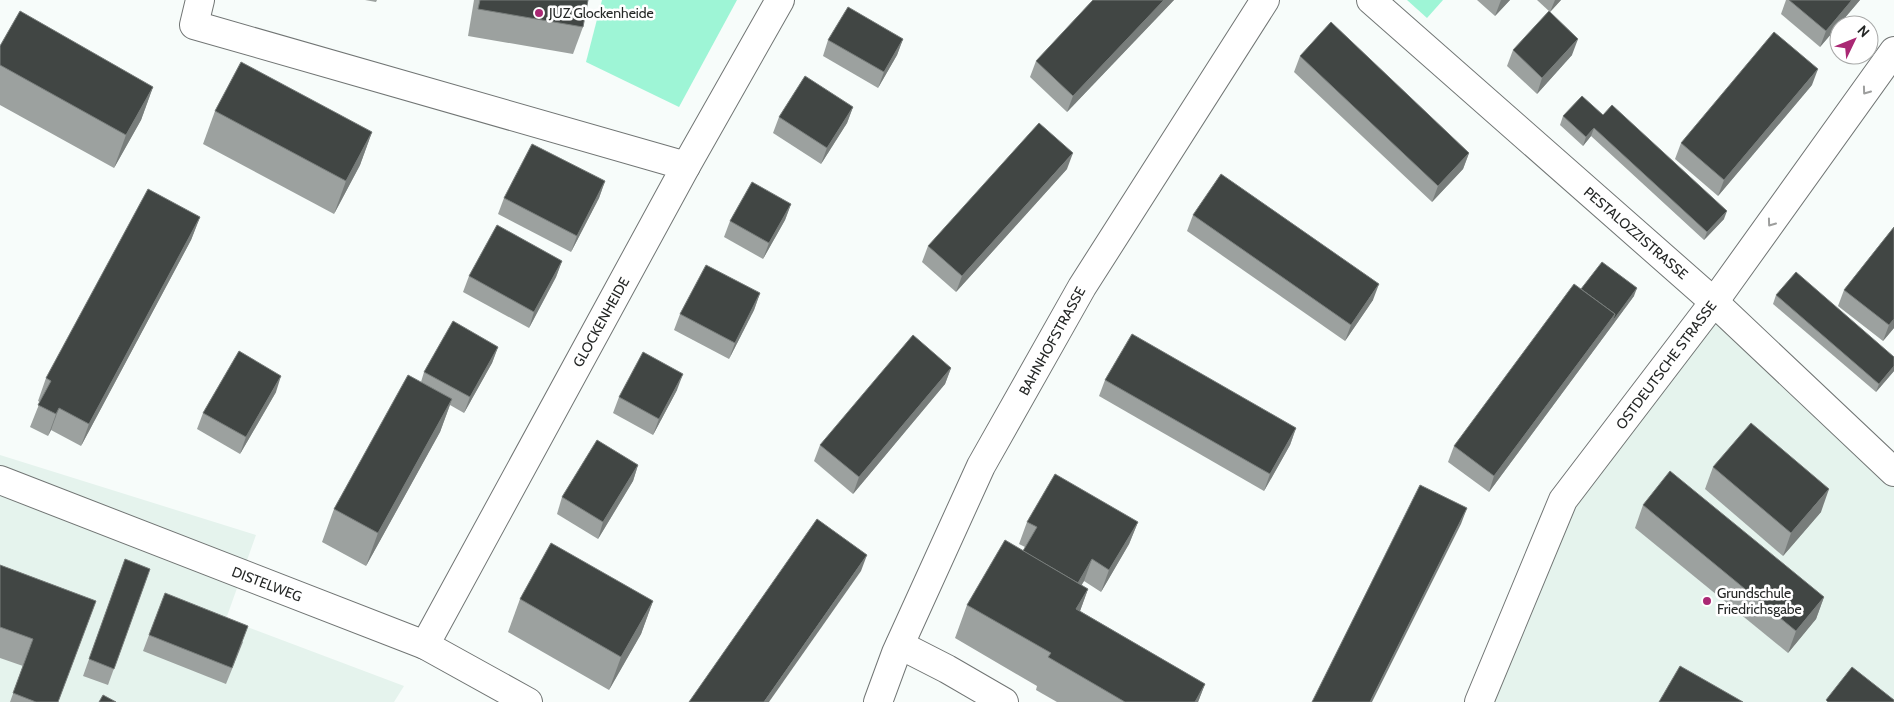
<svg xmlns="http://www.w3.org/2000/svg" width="1894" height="702" viewBox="0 0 1894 702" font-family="Cabin,sans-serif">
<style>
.built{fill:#e5f3ed}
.green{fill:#9ef5d6}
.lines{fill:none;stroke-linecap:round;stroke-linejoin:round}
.minor-casing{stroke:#717574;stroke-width:30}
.minor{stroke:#fff;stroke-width:28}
.wall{fill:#9ca19f}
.shaded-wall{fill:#787d7b}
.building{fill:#414644;stroke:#787d7b}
.oneway{stroke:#9d9e9d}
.poi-dot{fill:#aa2874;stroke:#fff;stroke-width:2}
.labels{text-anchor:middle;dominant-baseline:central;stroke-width:5;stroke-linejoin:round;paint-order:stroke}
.poi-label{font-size:14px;fill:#252726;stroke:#fff;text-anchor:start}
.street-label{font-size:14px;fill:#252726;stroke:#fff}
</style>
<rect width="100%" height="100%" fill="#f7fcfa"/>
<g class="built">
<polygon points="1714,302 1894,472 1894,702 1479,702 1563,500"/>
<polygon points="0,455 256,535 226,619 404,686 394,702 0,702"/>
</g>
<g class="green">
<polygon points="602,0 737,0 679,107 586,62"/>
<polygon points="1407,0 1443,0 1427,18"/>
</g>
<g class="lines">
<g class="minor-casing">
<g id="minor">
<polyline points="200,0 194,25 686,166"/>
<polyline points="1371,0 1714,302 1894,472"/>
<polyline points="0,480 425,645 528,702"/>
<polyline points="425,645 686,166 780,0"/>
<polyline points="900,645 947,669 1004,702"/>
<polyline points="878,702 896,653 981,466 1082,287 1265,0"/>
<polyline points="1479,702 1563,500 1714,302 1894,51"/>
</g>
</g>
<use href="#minor" class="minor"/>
</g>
<g class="wall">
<polygon points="365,0 377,0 376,2"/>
<polygon points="474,0 588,0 583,27 573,54 468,36"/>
<polygon points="1093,0 1174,0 1067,112 1030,77 1036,61"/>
<polygon points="1477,0 1510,0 1495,16"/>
<polygon points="1537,0 1561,0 1550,12"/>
<polygon points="1786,0 1860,0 1820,47 1781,14"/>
<polygon points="903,39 897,55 878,88 823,56 828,40"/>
<polygon points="0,46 153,87 141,120 114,168 0,105"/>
<polygon points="1513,50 1572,55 1537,94 1507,66"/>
<polygon points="1300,56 1469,153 1463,169 1432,202 1294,72"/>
<polygon points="1812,85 1718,196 1675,159 1681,143"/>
<polygon points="853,107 847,123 821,164 773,133 779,117"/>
<polygon points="215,111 372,132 360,165 334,214 203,144"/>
<polygon points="1603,115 1724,219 1704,240 1591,136 1583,146 1560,125 1563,116"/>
<polygon points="1067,169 956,292 922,262 928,246"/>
<polygon points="605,181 599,198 571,252 498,214 504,198"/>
<polygon points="791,204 785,220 763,259 724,237 730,221"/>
<polygon points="1193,215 1373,300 1345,341 1187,231"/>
<polygon points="200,217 191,240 81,446 51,430 48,436 30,427 40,402 38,401 46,378"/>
<polygon points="1894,227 1894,328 1883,341 1838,306 1844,290"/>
<polygon points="562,261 556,277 529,328 463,292 469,276"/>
<polygon points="1581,289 1634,296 1489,492 1448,462 1454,446"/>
<polygon points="760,293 754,310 729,359 674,330 680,314"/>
<polygon points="1776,295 1894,357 1894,371 1876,392 1773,304"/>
<polygon points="498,347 492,363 464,413 450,405 440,432 366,566 322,542 334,509 421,382 424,372"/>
<polygon points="951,368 945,384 853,494 814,461 820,445"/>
<polygon points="1105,380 1296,428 1290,445 1264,491 1099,396"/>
<polygon points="677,390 653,435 613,413 619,397"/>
<polygon points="276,392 240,454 197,429 203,413"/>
<polygon points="638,465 633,481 598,539 557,514 562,497"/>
<polygon points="1713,467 1821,512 1783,556 1705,489"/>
<polygon points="1643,505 1824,597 1816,619 1788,653 1635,528"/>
<polygon points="1027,522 1138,522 1129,544 1101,592 1084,581 1081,585 1088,589 1080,611 1205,684 1198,702 1057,702 1036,690 1037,686 955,638 967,605 1023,551 1025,547 1019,544"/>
<polygon points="125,559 150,569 108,685 83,676"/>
<polygon points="0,565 96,601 58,702 10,702 23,666 0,658"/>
<polygon points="520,599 653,601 641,634 609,690 508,632"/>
<polygon points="149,635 243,642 226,684 143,651"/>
</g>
<g class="shaded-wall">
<polygon points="1164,0 1174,0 1067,112 1073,96"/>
<polygon points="1501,0 1510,0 1495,16"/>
<polygon points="1555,0 1561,0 1550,12"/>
<polygon points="1852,0 1860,0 1820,47 1826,31"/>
<polygon points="903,39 897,55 878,88 884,72"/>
<polygon points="1578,39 1572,55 1537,94 1542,78"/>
<polygon points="1818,69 1812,85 1718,196 1724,180"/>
<polygon points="153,87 141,120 114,168 126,135"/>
<polygon points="853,107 847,123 821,164 827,148"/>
<polygon points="1594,128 1591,136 1583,146 1586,137"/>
<polygon points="372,132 360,165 334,214 346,181"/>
<polygon points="1073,153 1067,169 956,292 962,276"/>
<polygon points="1469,153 1463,169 1432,202 1438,186"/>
<polygon points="605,181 599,198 571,252 577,236"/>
<polygon points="791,204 785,220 763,259 769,243"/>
<polygon points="1727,211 1724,219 1704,240 1707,232"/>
<polygon points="200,217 191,240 81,446 89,424"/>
<polygon points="562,261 556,277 529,328 534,312"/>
<polygon points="1379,284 1373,300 1345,341 1351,325"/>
<polygon points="1637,288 1634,296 1489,492 1494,476 1615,314"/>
<polygon points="760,293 754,310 729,359 735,343"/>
<polygon points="1894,319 1894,328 1883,341 1889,325"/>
<polygon points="498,347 492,363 464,413 470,397"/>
<polygon points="1894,366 1894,371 1876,392 1879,384"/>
<polygon points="951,368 945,384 853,494 859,477"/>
<polygon points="683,374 677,390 653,435 659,419"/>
<polygon points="281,376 276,392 240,454 246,437"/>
<polygon points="452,399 440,432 366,566 378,533"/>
<polygon points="59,408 51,430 48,436 56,414"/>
<polygon points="1296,428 1290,445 1264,491 1270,474"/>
<polygon points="638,465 633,481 598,539 603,522"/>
<polygon points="1829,489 1821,512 1783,556 1791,533"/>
<polygon points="1467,508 1461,524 1372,702 1370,702"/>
<polygon points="1138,522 1129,544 1101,592 1109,570"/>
<polygon points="867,555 861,571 769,702 764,702"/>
<polygon points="1092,559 1084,581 1064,615 1072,593"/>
<polygon points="1088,589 1076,622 1076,609"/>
<polygon points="1824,597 1816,619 1788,653 1796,631"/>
<polygon points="653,601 641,634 609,690 621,657"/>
<polygon points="1205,684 1198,702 1195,702"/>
</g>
<g class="building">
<polygon points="480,0 588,0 583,27 478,9"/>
<polygon points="1093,0 1164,0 1073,96 1036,61"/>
<polygon points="1789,0 1852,0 1826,31"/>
<polygon points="848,7 903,39 884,72 828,40"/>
<polygon points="20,11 153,87 126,135 0,65 0,46"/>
<polygon points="1549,11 1578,39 1542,78 1513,50"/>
<polygon points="1331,22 1469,153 1438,186 1300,56"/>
<polygon points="1774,32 1818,69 1724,180 1681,143"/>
<polygon points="241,62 372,132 346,181 215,111"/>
<polygon points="805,76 853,107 827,148 779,117"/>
<polygon points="1582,96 1603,115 1612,105 1727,211 1707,232 1594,128 1586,137 1563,116"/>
<polygon points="1039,123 1073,153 962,276 928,246"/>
<polygon points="532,144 605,181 577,236 504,198"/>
<polygon points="1221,174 1379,284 1351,325 1193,215"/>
<polygon points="752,182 791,204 769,243 730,221"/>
<polygon points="148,189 200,217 89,424 59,408 56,414 38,405 51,381 46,378"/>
<polygon points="497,225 562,261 534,312 469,276"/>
<polygon points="1894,227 1894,319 1889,325 1844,290"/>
<polygon points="1602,262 1637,288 1612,322 1615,314 1581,289"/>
<polygon points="706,265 760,293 735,343 680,314"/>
<polygon points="1796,272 1894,357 1894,366 1879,384 1776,295"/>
<polygon points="1574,284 1615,314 1494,476 1454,446"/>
<polygon points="453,321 498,347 470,397 424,372"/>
<polygon points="1132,334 1296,428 1270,474 1105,380"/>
<polygon points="913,335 951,368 859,477 820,445"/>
<polygon points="239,351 281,376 246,437 203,413"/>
<polygon points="643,352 683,374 659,419 619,397"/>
<polygon points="408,375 452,399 378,533 334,509"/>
<polygon points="1751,423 1829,489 1791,533 1713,467"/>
<polygon points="597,440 638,465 603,522 562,497"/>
<polygon points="1670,471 1824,597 1796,631 1643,505"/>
<polygon points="1055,474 1138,522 1109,570 1092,559 1078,583 1023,551 1037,527 1027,522"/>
<polygon points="1420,485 1467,508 1370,702 1312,702"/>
<polygon points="817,519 867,555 764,702 689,702"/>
<polygon points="1005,540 1088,589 1076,609 1205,684 1195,702 1125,702 1048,657 1051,653 967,605"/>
<polygon points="551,543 653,601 621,657 520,599"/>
<polygon points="125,559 150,569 114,669 89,659"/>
<polygon points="0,565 96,601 58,702 36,702 13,693 33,639 0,627"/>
<polygon points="165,593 248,626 232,668 149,635"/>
<polygon points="1680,666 1743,702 1659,702"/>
<polygon points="1852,667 1894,700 1894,702 1828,702 1826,700"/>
<polygon points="103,695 116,702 99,702"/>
</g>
<defs><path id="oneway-chevron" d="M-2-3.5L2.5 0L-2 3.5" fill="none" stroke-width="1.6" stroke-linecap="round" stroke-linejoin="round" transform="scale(1.25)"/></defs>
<g class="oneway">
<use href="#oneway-chevron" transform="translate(1866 91) rotate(126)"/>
<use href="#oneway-chevron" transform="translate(1771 223) rotate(126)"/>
</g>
<g class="poi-dot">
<circle cx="539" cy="13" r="5"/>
<circle cx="1707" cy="601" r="5"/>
</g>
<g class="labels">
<g class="poi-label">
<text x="549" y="13">JUZ Glockenheide</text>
<text x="1717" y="593">Grundschule<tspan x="1717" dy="16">Friedrichsgabe</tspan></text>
</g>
<g class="street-label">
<text transform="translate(1636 233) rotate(41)">PESTALOZZISTRASSE</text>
<text transform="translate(601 322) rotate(-61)">GLOCKENHEIDE</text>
<text transform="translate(1052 341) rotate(-61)">BAHNHOFSTRASSE</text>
<text transform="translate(1666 365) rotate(-53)">OSTDEUTSCHE STRASSE</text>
<text transform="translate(267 584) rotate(21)">DISTELWEG</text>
</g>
</g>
<g transform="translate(1854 40) rotate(47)"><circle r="24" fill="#ffffff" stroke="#a8a9a8"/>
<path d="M0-4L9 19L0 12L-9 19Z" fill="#aa2874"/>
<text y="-8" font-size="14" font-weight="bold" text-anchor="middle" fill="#252726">N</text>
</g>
</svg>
